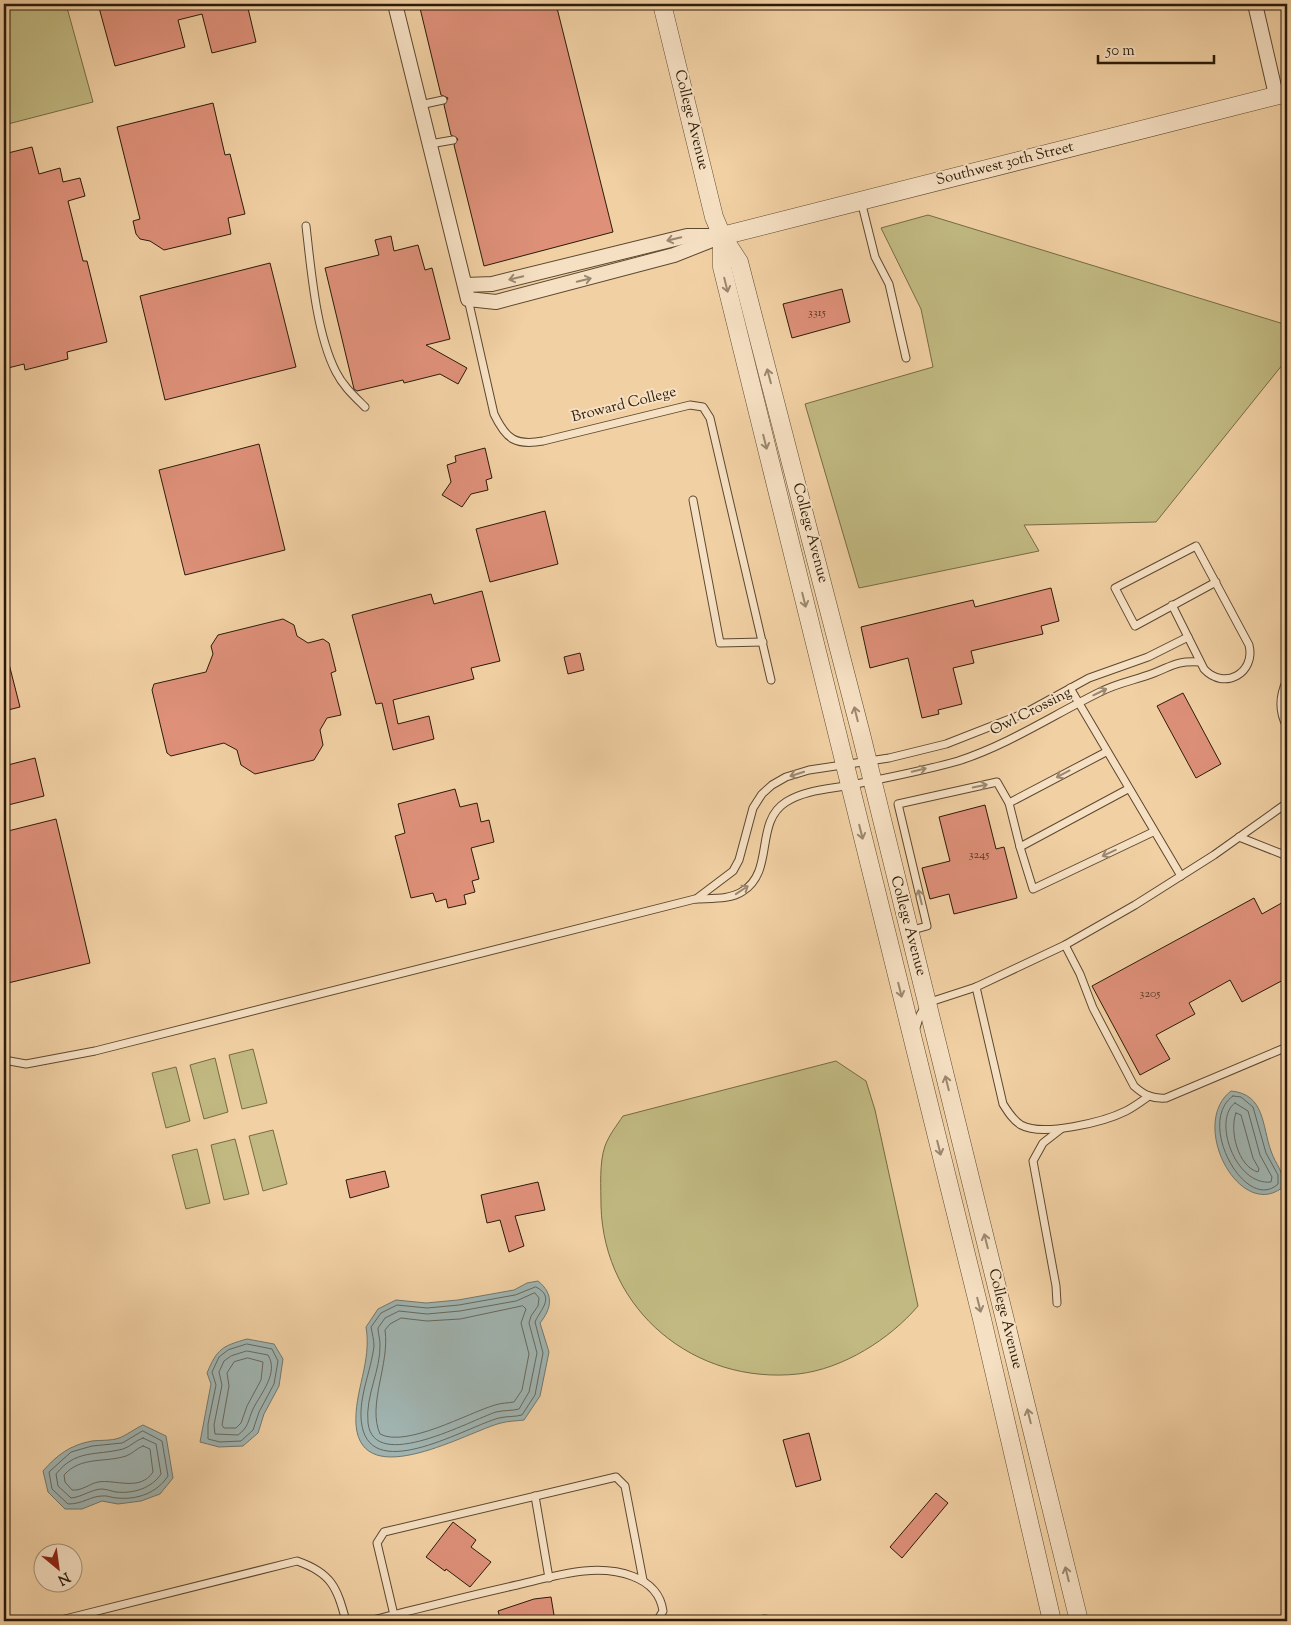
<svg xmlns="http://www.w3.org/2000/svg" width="1291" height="1625" viewBox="0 0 1291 1625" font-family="'Sorts Mill Goudy',serif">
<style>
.green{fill:#c1b981;stroke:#766a45}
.water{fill:#a0b4b1;stroke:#71776e}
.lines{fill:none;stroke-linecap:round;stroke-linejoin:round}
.shore{stroke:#66685d;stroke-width:1}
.building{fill:#de9079;stroke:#2b1b09}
.service-casing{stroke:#5c4830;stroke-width:9}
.minor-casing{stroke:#5c4830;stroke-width:16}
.tertiary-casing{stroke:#5c4830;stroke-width:19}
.service{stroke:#f6e0c3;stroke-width:7}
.minor{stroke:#f6e0c3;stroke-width:14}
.tertiary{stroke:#f6e0c3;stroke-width:18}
.oneway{stroke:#9b876f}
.labels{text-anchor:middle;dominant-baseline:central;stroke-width:4;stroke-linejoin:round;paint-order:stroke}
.number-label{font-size:12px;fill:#583825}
.street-label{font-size:15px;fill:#2b1b09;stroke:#f6e0c3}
</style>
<rect width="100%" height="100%" fill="#f1d0a3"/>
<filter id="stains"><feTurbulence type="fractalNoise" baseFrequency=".004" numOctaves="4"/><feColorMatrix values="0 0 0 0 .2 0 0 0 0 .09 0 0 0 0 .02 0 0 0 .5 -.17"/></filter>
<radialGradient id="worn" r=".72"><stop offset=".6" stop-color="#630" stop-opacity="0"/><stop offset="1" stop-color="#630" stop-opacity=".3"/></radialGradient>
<g class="green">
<polygon points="4,4 66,4 93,102 4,125"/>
<polygon points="928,215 1287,325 1287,359 1156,522 1024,525 1039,551 859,588 805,404 933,367 921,309 881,228"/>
<polygon points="253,1049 267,1103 242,1109 229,1055"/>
<polygon points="215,1058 228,1112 204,1119 190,1065"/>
<path d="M836,1061l30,20 9,29 43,196c-28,33 -75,63 -120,68 -103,11 -194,-63 -197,-168 0,-18 -2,-43 4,-60 4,-11 12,-21 18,-30z"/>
<polygon points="176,1067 190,1121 166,1128 152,1073"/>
<polygon points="273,1130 287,1184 263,1191 249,1136"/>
<polygon points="235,1139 249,1194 224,1200 211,1145"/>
<polygon points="197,1149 210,1203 186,1209 172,1155"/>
</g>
<g class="water">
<path d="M1231,1091c34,3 31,35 40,60 5,15 13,19 12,36 -43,35 -95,-63 -52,-96z"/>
<path d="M538,1281c16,13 14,27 2,42l9,29 -9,44 -16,24c-8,1 -16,1 -23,3 -32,8 -139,71 -145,2 -2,-34 16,-63 10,-98l12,-18 18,-9 30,3 32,-3 56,-10 13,-7z"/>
<path d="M247,1339l27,5 9,15 -4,27 -15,28 -6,19 -15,13 -24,1 -19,-5 11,-58 -4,-11c10,-24 15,-27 40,-34z"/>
<path d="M143,1425l23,11 7,42 -13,16 -19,7 -23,3 -16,-3 -20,8h-17l-17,-17 -5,-21c14,-16 27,-26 49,-30 8,-1 19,0 27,-3 6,-2 17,-10 24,-13z"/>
</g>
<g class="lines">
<g class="shore">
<path d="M1233,1096l8,1 12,10 13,46 12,22v9c-32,30 -83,-62 -45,-88z"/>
<path d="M1235,1103l13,8 12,44 12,22 -1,5c-36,4 -59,-63 -36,-79z"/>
<path d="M1236,1113l5,2 12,43 6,11 -1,3c-20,-5 -29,-42 -22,-59z"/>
<path d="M536,1287c20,10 4,23 -1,35l8,31 -8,42 -13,20c-7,2 -15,1 -23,3 -31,8 -126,66 -137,8 -5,-26 9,-54 12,-80 0,-6 -2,-13 -3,-19l10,-14 16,-8 30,3 32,-3 56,-10z"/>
<path d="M535,1293l4,5 -1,8 -7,10 -2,7 8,30 -8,39 -10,17c-7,2 -15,1 -23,3 -25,8 -122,62 -128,11 -3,-27 13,-53 12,-79 0,-5 -2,-11 -2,-16l7,-10 14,-7 28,3 33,-3 56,-10z"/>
<path d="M523,1306l3,3 -5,14 8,31 -7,36 -8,12c-6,1 -13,1 -19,3 -27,8 -89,43 -115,29 -13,-29 10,-70 5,-104l5,-6 11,-6 26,3 33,-2z"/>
<polygon points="247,1344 272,1349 278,1361 274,1384 259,1412 253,1430 241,1441 220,1442 208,1439 208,1424 216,1385 212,1372 219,1357 228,1350"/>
<path d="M247,1351l21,4c11,18 -7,38 -15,54 -5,11 -4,18 -15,26l-23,-1 -1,-9 8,-40 -3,-13 5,-11 7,-5z"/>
<polygon points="248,1358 263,1362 261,1380 247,1406 241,1423 236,1428 224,1428 222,1425 229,1386 227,1373 234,1362"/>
<path d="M143,1431l19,10 6,35c-11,17 -31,24 -51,22 -5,0 -10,-3 -15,-2 -11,0 -19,8 -34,8l-16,-15 -3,-17 22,-20 21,-6 30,-3z"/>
<path d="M143,1438l13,6 5,30c-9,14 -28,20 -45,18 -5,-1 -10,-3 -15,-3 -11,1 -19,8 -30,9l-13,-12 -2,-12c20,-25 39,-18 67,-25 7,-2 13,-9 20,-11z"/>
<path d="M143,1446l7,3 3,23c-13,20 -38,7 -55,10 -9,2 -16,9 -26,8l-7,-8 -1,-7c17,-19 40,-12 62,-19 6,-2 11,-8 17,-10z"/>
</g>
</g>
<g class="building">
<polygon points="98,4 247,4 256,42 212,53 202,14 178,20 185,47 115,66"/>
<polygon points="419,4 556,4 613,232 484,266 454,145 458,139 451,135 444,105 448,98 441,95"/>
<polygon points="213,103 225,155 230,154 245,214 228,218 231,234 164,250 150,241 140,239 136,234 133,221 140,219 117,127"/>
<polygon points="32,147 39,174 60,168 63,182 80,178 85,196 68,201 83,261 87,261 107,342 67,352 68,359 25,370 24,364 4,369 4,154"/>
<polygon points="391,236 394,251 418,245 425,270 432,268 450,339 426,345 467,368 458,384 440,374 404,383 403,380 357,391 354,389 325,268 379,255 375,240"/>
<polygon points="270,263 296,367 165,400 140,296"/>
<polygon points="842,289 850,322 792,338 783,304"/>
<polygon points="259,444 285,550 185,575 159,470"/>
<polygon points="485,448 492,478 486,480 488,490 471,494 462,507 442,495 451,482 447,465 456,462 455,456"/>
<polygon points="545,511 558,564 490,582 476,529"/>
<polygon points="1051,588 1059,621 1041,626 1043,634 971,651 974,663 953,668 962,704 938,710 939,714 922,718 908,658 870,668 861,627 973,600 975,607"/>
<polygon points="482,591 500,661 471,668 474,679 393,700 398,724 429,716 434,739 393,750 382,703 376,704 352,615 431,594 434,604"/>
<polygon points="283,619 294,625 297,636 308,643 323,639 329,643 336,671 331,673 341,715 327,718 320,730 323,745 314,760 255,774 241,765 237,750 224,743 171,756 167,753 152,690 154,684 206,672 213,654 211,646 218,635"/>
<polygon points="580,653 584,670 568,674 564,657"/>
<polygon points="4,660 8,660 20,707 4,711"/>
<polygon points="1183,693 1221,764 1196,778 1157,706"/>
<polygon points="35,758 44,796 4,806 4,766"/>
<polygon points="455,789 460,807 477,803 481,822 489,820 494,842 471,848 479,879 472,881 475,892 464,895 466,904 448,908 446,899 436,902 433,893 411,898 395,836 405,833 398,804"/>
<polygon points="985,805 996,849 1004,847 1017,898 954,914 949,894 930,899 922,868 950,861 939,817"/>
<polygon points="56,819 90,963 4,984 4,832"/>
<polygon points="1254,898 1262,914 1287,900 1287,978 1242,1002 1230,980 1189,1003 1195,1014 1156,1035 1170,1059 1140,1075 1092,986"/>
<polygon points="385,1171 389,1187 350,1198 346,1180"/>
<polygon points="538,1182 545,1210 515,1216 524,1246 509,1252 500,1220 487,1223 481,1195"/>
<polygon points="809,1433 821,1480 796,1487 783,1440"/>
<polygon points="936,1493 948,1503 902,1558 890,1547"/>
<polygon points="453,1522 476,1540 471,1547 491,1562 470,1587 446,1569 445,1571 426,1557"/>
<polygon points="551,1597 555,1621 501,1621 498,1611 534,1599"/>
</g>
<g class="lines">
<g class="service-casing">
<g id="service">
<polyline points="420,105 443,100"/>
<polyline points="430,144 453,140"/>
<polyline points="861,201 875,257 889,284 906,358"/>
<path d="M306,226c5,43 10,107 30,146 7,14 18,24 29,35"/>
<path d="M468,299l26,115c12,25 21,32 49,27l147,-36 13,2 7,11 61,262"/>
<polyline points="693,500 720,643 763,642"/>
<path d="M1172,605l32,64c20,22 52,4 45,-24l-53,-99 -81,42 20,38 81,-44"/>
<path d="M1287,680c-8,16 -8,32 0,47"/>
<polyline points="1070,688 1181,876"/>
<polyline points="1106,752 1009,803 1020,847 1128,789"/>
<polyline points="1239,837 1287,856"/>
<polyline points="1020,847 1033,889 1153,832"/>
<polyline points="696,899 733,871 739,860 753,808 762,794 772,785 786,777 809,770 889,758 946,744 1025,713 1089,678 1148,657 1188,637"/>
<polyline points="909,931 927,926 898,804 997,782 1009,803"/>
<path d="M1065,945l15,29 13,34 41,78c10,9 18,13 32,12l121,-51"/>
<path d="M976,987l27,117c5,8 10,16 18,21 22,12 83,-3 105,-14 8,-4 16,-10 23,-15"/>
<polyline points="915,1031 920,1015 927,1003 976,987 1065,945 1135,905 1214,855 1287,803"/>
<path d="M4,1060l22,4 69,-13 600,-152c16,-1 35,1 48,-8 32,-20 11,-69 43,-89 18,-12 44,-13 65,-17 36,-7 72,-14 107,-24 50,-16 95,-46 142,-69 17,-9 36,-12 54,-19 20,-8 22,-12 46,-11"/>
<polyline points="1057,1303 1056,1286 1033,1161 1043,1143 1061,1129"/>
<polyline points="535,1496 549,1578"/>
<polyline points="394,1615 377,1543 384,1532 616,1477 625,1486 643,1580"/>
<path d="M57,1621l240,-60c35,12 40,27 49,60"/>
<path d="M369,1621c49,-12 98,-25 148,-36 21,-5 45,-12 67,-14 30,-3 74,4 79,40l-6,10"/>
<polyline points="759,1621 764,1619 783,1621"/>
</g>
</g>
<g class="minor-casing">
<g id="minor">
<polyline points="395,4 468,299 496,302 674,255 722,236"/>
<polyline points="1255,4 1276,95"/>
<polyline points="465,285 492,284 687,236 714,236"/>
</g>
</g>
<g class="tertiary-casing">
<g id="tertiary">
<polyline points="662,4 714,217 722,236 739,262 861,734 1079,1621"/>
<polyline points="722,236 722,267 982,1319 1052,1621"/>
<polyline points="722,236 1287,93"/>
</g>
</g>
<use href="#service" class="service"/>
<use href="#minor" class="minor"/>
<use href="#tertiary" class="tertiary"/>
</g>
<defs><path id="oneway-shaft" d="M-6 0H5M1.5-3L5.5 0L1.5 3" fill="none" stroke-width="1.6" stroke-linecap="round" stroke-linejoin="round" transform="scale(1.25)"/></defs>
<g class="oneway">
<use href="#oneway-shaft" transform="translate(674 239) rotate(166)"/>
<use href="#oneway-shaft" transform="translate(516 278) rotate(166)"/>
<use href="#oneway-shaft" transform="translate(584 280) rotate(-14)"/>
<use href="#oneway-shaft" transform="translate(726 285) rotate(76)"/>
<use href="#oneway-shaft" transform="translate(769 376) rotate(-105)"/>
<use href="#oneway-shaft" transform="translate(765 442) rotate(76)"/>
<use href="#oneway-shaft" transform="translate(804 600) rotate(76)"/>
<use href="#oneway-shaft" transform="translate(1100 692) rotate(-26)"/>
<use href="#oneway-shaft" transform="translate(856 714) rotate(-104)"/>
<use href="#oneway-shaft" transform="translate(919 770) rotate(-14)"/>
<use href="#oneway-shaft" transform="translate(797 774) rotate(162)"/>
<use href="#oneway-shaft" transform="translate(1063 774) rotate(152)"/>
<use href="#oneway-shaft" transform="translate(980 786) rotate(-12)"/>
<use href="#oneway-shaft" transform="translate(861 832) rotate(76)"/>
<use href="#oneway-shaft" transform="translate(1109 853) rotate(155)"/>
<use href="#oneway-shaft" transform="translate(742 890) rotate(-34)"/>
<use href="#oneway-shaft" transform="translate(920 897) rotate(-104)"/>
<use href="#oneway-shaft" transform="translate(900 990) rotate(76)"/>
<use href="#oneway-shaft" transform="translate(947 1083) rotate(-104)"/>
<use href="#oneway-shaft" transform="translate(939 1148) rotate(76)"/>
<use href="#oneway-shaft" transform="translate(986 1241) rotate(-104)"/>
<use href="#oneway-shaft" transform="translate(979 1305) rotate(76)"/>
<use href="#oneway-shaft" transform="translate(1029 1416) rotate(-104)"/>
<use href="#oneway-shaft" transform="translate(1067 1574) rotate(-104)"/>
</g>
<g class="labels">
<g class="number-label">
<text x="817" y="313">3315</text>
<text x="979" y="855">3245</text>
<text x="1150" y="994">3205</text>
</g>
<g class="street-label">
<text transform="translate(691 120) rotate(76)">College Avenue</text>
<text transform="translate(1005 164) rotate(-14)">Southwest 30th Street</text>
<text transform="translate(624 405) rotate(-14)">Broward College</text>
<text transform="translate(810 533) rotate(75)">College Avenue</text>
<text transform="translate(1031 712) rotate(-27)">Owl Crossing</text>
<text transform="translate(908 926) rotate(75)">College Avenue</text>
<text transform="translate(1005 1319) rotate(76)">College Avenue</text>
</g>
</g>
<rect width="1291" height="1625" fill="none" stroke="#f1d0a3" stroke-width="20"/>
<rect x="5" y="5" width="1281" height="1615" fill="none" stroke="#2b1b09" stroke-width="2.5"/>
<rect x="10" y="10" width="1271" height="1605" fill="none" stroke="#2b1b09"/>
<g transform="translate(58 1568) rotate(151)"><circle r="24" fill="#f6e0c3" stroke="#a59179"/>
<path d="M0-4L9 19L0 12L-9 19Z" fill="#8f2418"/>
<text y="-8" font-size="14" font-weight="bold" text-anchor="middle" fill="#2b1b09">N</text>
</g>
<path d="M1098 55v8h116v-8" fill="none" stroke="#2b1b09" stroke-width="2.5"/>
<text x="1106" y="55" font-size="15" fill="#2b1b09" stroke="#f6e0c3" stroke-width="4" paint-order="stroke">50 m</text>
<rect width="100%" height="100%" filter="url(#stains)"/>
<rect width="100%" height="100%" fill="url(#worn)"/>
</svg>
